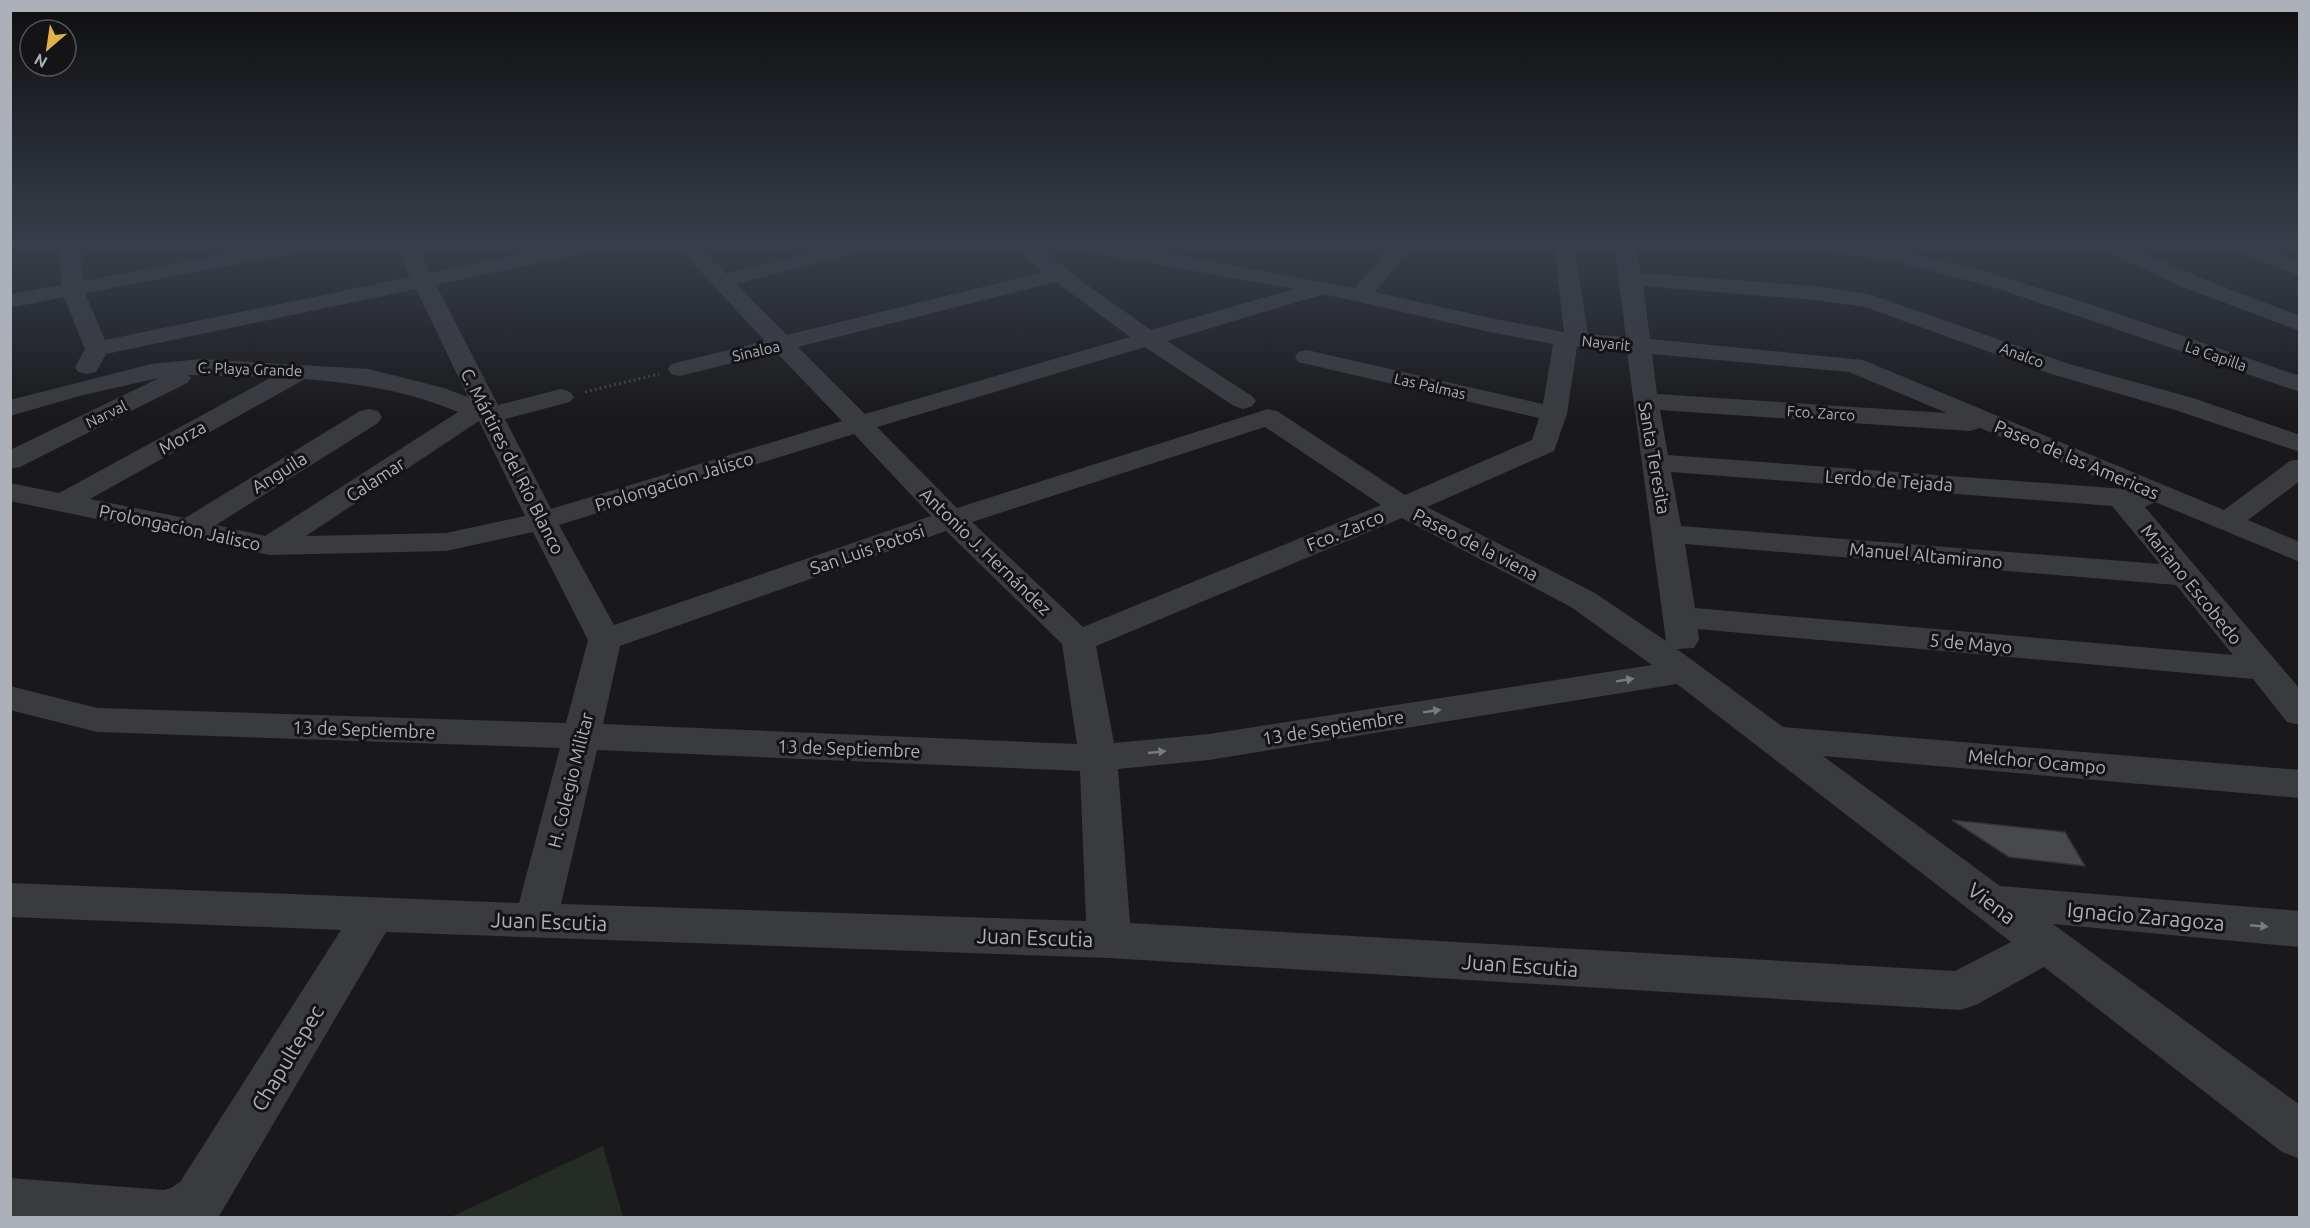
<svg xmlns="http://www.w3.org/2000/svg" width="2310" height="1228" viewBox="0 0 2310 1228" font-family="Ubuntu,sans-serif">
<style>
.green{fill:#252c26}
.building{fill:#48494d;stroke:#333337;stroke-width:1.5}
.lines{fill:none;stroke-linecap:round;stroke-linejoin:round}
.path{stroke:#404246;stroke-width:3;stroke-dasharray:2 3;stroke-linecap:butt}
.minor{fill:#3a3b3f;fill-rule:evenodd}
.oneway{fill:#797b82}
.labels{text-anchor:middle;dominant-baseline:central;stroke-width:6;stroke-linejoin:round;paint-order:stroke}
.far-street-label{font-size:15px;fill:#acb0b9;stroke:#141416}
.street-label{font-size:18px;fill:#acb0b9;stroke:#141416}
.near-street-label{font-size:21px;fill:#acb0b9;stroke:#141416}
</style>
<rect width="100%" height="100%" fill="#19191b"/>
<polygon class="green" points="603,1146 623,1217 451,1217"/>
<polygon class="building" points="1952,820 2065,832 2085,866 2009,857"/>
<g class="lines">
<polyline class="path" points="585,392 659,374"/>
<g class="minor">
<path d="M60,244h20l3,37 193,-37h45l-3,4 -7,2 -226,43 20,47 305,-63 -15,-33h20l15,29 137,-29h42l-3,4 -7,2 -163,35 62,120 63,-16 9,3 4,5 -4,5 -65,17 46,90 291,-88 -66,-69 -96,24 -9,-2 -3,-5 3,-5 94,-23 -90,-97h22l29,30 118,-30h36l-3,4 -141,36 51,51 256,-63 -31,-28h23l48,38 68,48 143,-41 -217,-39 -7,-2 -3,-4h48l240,44 38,-44h21l-39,48 115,26 74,14 -10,-88h20l14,90 38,3 -12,-93h20l7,29 173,13 55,8 197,69 127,35 107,37v17l-125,-42 -127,-37 -183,-66 -51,-7 -171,-14 7,53 213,21 361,150 66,-49 10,-2v22l-52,39 52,22v20l-145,-60 -10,5 155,182v36l-13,-3 -34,-43 -555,-50 1,11 -5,8 -17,1 106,78 517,43v28l-477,-42 177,130 300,25v36l-247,-23 247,181v54l-18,-7 -238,-185 -68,38 -16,5 -851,-52 -723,-26 -168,286h-208v-40l154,12 7,-2 9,-6 161,-252 -331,-13v-34l509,20 41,-155 -463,-16 -87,-22v-24l87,22 469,15 22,-83 -55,-108 -87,19 -176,4 -260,-54v-18l49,10 213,-116 -84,-2 3,3 -4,5 -167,84 -10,2v-19l149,-72 -76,17 -73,21v-16l141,-36 50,-5 168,10 75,19 24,9 -52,-108 -310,65 -10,18 -9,2 -9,-2 -3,-5 10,-18 -21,-52 -54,11v-14l51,-9zM1056,282l74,55 -265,77 -67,-67zM1324,294l166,38 63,12 -10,60 -236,-54 -9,2 -3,5 3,5 241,56 -7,22 -127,55 -128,-84 -9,-2 -311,99 -80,-81 268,-80 89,59 9,3 9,-3 4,-5 -4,-5 -85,-55zM1577,347l50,5 39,289 -71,-48 -168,-86 127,-56 13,-37zM1652,354l197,18 98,41 -290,-19zM305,379c56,5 100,11 153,33l-193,124 -49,-11 162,-102 4,-6 -4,-6 -9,-2 -9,2 -175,107 -95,-19zM1660,410l310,21 10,-3 145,61 -457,-34zM479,421l46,95 -79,17 -140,3zM1265,427l116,78 -298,122 -111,-105zM854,434l77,82 -317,109 -55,-100zM1671,472l441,34 48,58 -479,-38zM1402,518l169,89 81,58 -443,69 -95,9 -18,-97zM946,531l116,113 15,100 -474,-20 17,-78zM1685,544l491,41 57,70 -538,-47zM1677,684l334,258 -56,29 -825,-48 -12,-154 91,-9zM597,750l483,21 6,150 -525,-17z"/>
<polygon points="1810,244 1868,244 1970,267 2075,299 2300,376 2300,392 1990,286 1893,261 1820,250 1813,248"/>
<polygon points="2097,244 2125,244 2196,276 2300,316 2300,331 2180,286 2100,248"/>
<polygon points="2226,244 2255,244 2300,262 2300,276 2229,248"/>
</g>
</g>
<defs><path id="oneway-solid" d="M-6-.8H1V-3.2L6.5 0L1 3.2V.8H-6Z" transform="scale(1.5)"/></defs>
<g class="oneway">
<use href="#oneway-solid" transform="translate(1625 680) rotate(-9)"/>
<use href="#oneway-solid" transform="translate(1432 711) rotate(-9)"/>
<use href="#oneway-solid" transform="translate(1157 752) rotate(-6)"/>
<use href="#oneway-solid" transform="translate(2259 926) rotate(5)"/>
</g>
<linearGradient id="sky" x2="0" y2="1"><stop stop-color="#0e0e0f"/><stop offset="0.59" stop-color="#383e4a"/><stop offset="1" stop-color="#383e4a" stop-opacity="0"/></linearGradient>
<rect width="2310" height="416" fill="url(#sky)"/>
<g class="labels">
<g class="far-street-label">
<text transform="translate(1606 343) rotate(6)">Nayarit</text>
<text transform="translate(756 351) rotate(-13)">Sinaloa</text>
<text transform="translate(2022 355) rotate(20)">Analco</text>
<text transform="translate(2216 356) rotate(19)">La Capilla</text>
<text transform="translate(250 369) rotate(2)">C. Playa Grande</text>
<text transform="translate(1430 386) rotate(13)">Las Palmas</text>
<text transform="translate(1821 413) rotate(4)">Fco. Zarco</text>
<text transform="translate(106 414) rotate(-26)">Narval</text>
</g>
<g class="street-label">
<text transform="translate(182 437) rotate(-29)">Morza</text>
<text transform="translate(1655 458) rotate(80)">Santa Teresita</text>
<text transform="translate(2077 459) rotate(23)">Paseo de las Americas</text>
<text transform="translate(513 461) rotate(63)">C. Mártires del Río Blanco</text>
<text transform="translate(279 472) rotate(-32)">Anguila</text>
<text transform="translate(375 479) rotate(-33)">Calamar</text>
<text transform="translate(1889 480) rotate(4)">Lerdo de Tejada</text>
<text transform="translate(674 481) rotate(-17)">Prolongacion Jalisco</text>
<text transform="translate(180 527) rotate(12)">Prolongacion Jalisco</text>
<text transform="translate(1345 530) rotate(-22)">Fco. Zarco</text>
<text transform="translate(1476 544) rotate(27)">Paseo de la viena</text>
<text transform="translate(867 549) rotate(-19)">San Luis Potosi</text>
<text transform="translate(986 551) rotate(44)">Antonio J. Hernández</text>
<text transform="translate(1926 555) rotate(5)">Manuel Altamirano</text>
<text transform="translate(2192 584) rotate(51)">Mariano Escobedo</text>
<text transform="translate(1971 643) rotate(5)">5 de Mayo</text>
<text transform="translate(1333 727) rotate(-9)">13 de Septiembre</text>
<text transform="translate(364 729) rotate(2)">13 de Septiembre</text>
<text transform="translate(849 748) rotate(2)">13 de Septiembre</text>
<text transform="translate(2037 761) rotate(5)">Melchor Ocampo</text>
<text transform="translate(570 780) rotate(-76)">H. Colegio Militar</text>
</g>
<g class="near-street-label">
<text transform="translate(1992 903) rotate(37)">Viena</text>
<text transform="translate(2146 916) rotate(5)">Ignacio Zaragoza</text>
<text transform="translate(549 921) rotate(2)">Juan Escutia</text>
<text transform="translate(1035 937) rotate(2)">Juan Escutia</text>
<text transform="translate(1520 965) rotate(4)">Juan Escutia</text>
<text transform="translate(287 1058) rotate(-59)">Chapultepec</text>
</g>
</g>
<rect width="2310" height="1228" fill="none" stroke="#acb0b9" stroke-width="24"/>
<g transform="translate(48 48) rotate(209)"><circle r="28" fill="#141416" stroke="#515257" stroke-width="1.5"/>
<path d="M0-4.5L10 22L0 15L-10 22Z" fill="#e1b14a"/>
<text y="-9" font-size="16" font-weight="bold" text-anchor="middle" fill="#acb0b9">N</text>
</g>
</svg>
